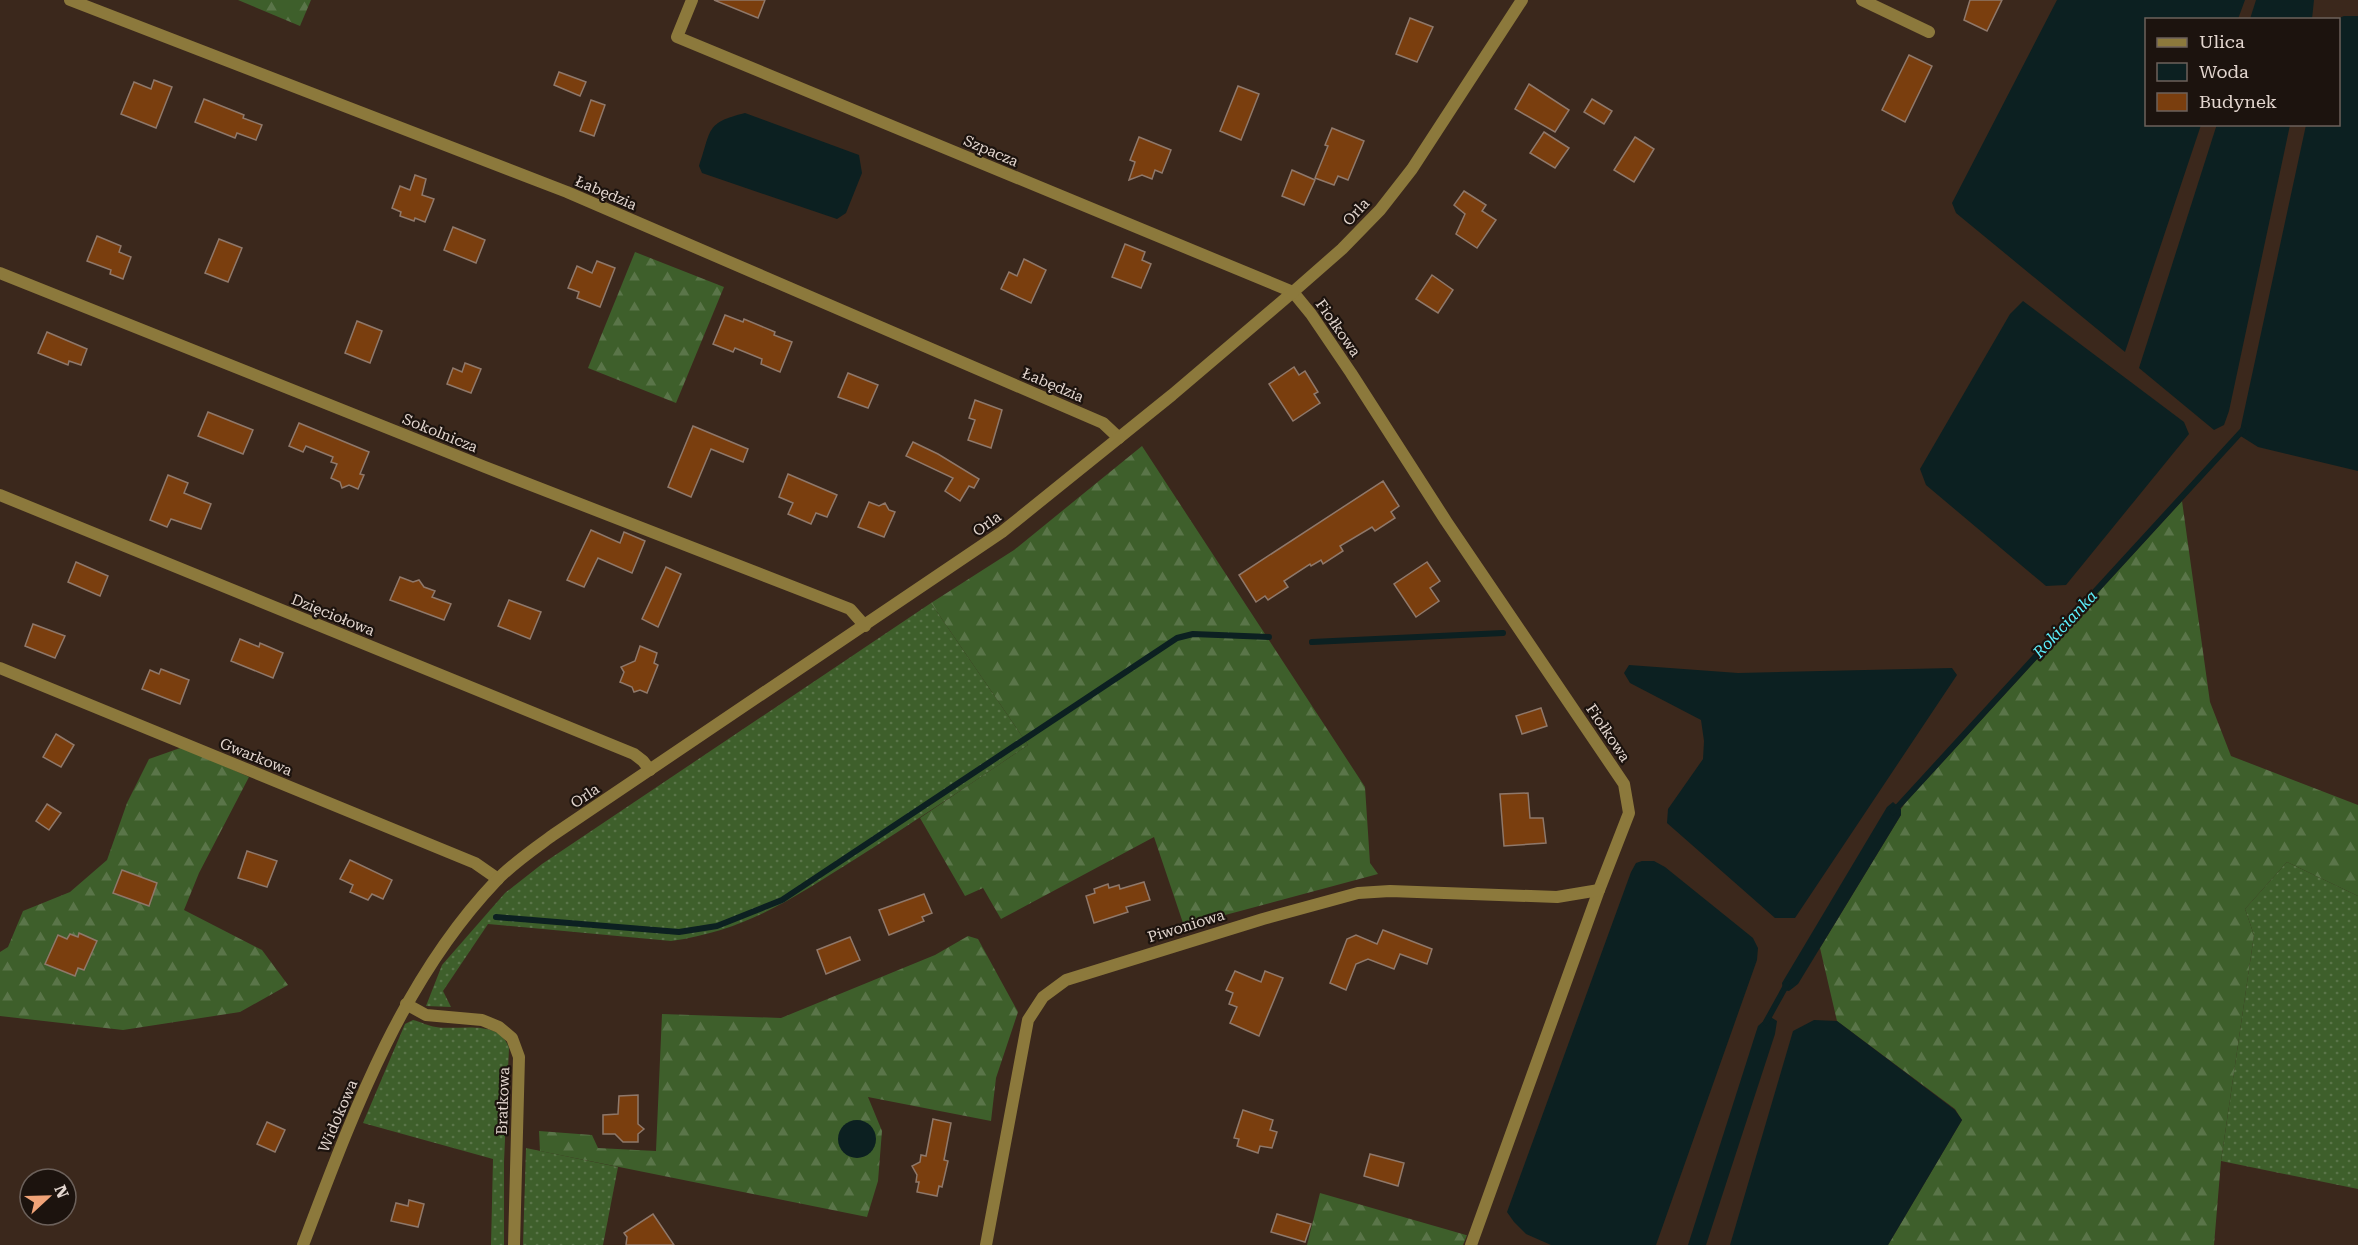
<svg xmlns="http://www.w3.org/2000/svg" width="2358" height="1245" viewBox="0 0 2358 1245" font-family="'Roboto Serif',serif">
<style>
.grass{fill:url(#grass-dots)}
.forest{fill:url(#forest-firs)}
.water{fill:#0c2021}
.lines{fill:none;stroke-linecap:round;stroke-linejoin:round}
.stream{stroke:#0c2021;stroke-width:6}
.building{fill:#7a3e0e;stroke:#8f786a;stroke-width:1.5}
.minor{stroke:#8c793c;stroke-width:12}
.tertiary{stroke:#8c793c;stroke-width:12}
.labels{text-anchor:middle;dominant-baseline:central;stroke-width:4.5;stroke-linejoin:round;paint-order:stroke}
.street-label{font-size:15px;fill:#e3d6cf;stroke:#1c130e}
.water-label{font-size:16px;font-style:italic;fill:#5ceffc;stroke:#1c130e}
</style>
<defs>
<pattern id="grass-dots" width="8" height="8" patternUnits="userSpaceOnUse" patternTransform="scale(1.5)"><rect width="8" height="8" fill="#3e5f2b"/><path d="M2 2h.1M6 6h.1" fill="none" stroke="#5a7549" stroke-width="1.8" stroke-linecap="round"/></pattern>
<pattern id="forest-firs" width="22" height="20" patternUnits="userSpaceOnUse" patternTransform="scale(1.5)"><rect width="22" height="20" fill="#3e5f2b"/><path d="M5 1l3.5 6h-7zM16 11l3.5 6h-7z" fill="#5a7549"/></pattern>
</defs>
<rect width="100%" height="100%" fill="#3b281c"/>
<g class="grass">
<path d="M931,603l97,142c-56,38 -111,75 -168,111 -64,40 -111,74 -189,85l-183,-17 -45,67 8,16 -25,-1 16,-41 63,-72 37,-29z"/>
<polygon points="2287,862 2358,896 2358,1189 2221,1161 2254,935 2245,909"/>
<path d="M413,1020c8,2 15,6 23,7 24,4 63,-9 73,21l-5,114v83h-13l2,-86 -130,-36 42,-99z"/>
<polygon points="526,1148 618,1167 603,1245 523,1245"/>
</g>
<g class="forest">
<polygon points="238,0 311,0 300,26"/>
<polygon points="635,252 724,287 676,403 588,368"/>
<polygon points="1142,446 1365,787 1370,863 1378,874 1184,926 1154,837 1001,919 983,888 965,896 920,818 1028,745 931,603 1014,550"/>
<polygon points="2182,501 2210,702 2231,756 2358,805 2358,896 2287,862 2245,909 2254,935 2221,1161 2214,1245 1888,1245 1962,1120 1955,1109 1837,1021 1820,948 1901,815 1901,809 1906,802"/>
<polygon points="183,747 249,777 199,873 184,910 262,950 288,985 240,1012 123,1030 0,1016 0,952 8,947 23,911 70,892 107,860 127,803 149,759"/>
<polygon points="968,936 978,939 1018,1012 996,1078 991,1121 868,1097 882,1131 878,1181 867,1217 540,1151 539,1131 592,1135 598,1148 656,1151 662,1014 781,1018 935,955"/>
<polygon points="1320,1193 1466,1235 1467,1235 1463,1245 1307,1245"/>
</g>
<g class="water">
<polygon points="2057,0 2245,0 2238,19 2146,20 2146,124 2201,125 2125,352 1956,213 1952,203"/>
<polygon points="2256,0 2314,0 2312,19 2250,19"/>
<polygon points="2344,16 2358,16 2358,471 2258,447 2239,435 2306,125 2338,124 2338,20 2336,19"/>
<path d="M745,113l114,42 3,18 -16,40 -9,6 -135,-46 -3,-7c13,-37 6,-43 46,-53z"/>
<polygon points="2217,124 2290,125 2229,411 2224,425 2214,430 2139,368"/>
<polygon points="2023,301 2184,422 2189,434 2066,585 2046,586 1926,485 1920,469 2010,314"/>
<polygon points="1629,665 1738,673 1952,668 1957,675 1795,918 1775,918 1667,823 1668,809 1703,759 1704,741 1701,720 1630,683 1624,673"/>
<polygon points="1893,802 1901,809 1901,815 1798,984 1789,991 1783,990 1782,983 1887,807"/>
<polygon points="1642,861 1654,861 1665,867 1753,938 1758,948 1757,960 1656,1245 1551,1245 1526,1234 1514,1222 1507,1212 1631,872 1636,863"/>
<polygon points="1769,1016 1777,1021 1775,1034 1706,1245 1688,1245 1758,1026"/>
<polygon points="1814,1020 1837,1021 1955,1110 1962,1120 1888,1245 1730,1245 1793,1031"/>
<circle cx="857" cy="1139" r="19"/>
</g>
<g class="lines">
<g class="stream">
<polyline points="1312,642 1503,633"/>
<polyline points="1893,812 2243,430"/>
<polyline points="496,917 679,932 717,926 782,900 1177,638 1193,634 1269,637"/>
<polyline points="1766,1022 1787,984"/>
</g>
</g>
<g class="building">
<polygon points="714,0 765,0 758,18"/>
<polygon points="1970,0 2002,0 1987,31 1964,20"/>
<polygon points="1410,18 1433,27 1417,62 1396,54"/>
<polygon points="1909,55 1932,66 1905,122 1882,110"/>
<polygon points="559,72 586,82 580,96 554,85"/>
<polygon points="154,80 172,87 156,128 121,114 134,82 151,89"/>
<polygon points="1529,84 1569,110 1555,132 1515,109"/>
<polygon points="1238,86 1259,94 1241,140 1220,131"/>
<polygon points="204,99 244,115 243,118 262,125 256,140 237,133 235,138 195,122"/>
<polygon points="1592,99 1612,111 1604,124 1584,112"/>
<polygon points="591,100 605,105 594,136 580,131"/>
<polygon points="1332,128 1364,141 1348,180 1338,176 1334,185 1315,178 1328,146 1325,145"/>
<polygon points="1544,132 1569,148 1555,168 1530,153"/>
<polygon points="1139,137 1171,150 1162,173 1155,170 1152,179 1142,175 1129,180 1135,162 1130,160"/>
<polygon points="1635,137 1654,149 1634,182 1614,170"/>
<polygon points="1292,170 1315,180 1304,205 1282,196"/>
<polygon points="415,175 426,179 422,195 434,199 425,222 415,218 414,221 400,216 401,212 392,208 400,186 410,190"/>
<polygon points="1464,191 1486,205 1482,211 1496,220 1477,248 1456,234 1465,214 1454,205"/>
<polygon points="453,227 485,240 476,263 444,250"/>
<polygon points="97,236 121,246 119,252 131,257 123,279 110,274 111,270 87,261"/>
<polygon points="219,239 242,248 228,282 205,273"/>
<polygon points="1125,244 1145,252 1142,260 1151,264 1141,288 1112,277"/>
<polygon points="1024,259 1046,270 1031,303 1001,289 1009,272 1017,276"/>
<polygon points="597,261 615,268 600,307 577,298 579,292 568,288 577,266 592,273"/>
<polygon points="1432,275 1453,290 1438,313 1416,299"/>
<polygon points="725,315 743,322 744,319 775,332 774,335 792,342 780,372 761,364 762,359 735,348 733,352 713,344"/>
<polygon points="357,321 382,331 370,363 345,353"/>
<polygon points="47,332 87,349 81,365 69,361 68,365 38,353"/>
<polygon points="465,363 481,369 471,393 447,384 453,368 462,372"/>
<polygon points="1294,367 1299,375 1305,371 1318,392 1314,394 1320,403 1293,421 1269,384"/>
<polygon points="848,373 878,385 868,408 838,397"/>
<polygon points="975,400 1002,410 991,448 968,440 975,420 969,418"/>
<polygon points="208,412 253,430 243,454 198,436"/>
<polygon points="299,423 369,452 360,474 364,475 358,489 349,485 342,488 340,482 331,478 337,464 331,462 333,457 306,446 303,452 289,446"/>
<polygon points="693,426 748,449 743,462 711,449 691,497 668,487"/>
<polygon points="913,442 938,454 979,479 974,488 969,486 960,501 945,491 953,478 906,456"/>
<polygon points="788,474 837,495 827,517 816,513 811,524 788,514 793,503 779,497"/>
<polygon points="168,475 188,483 184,493 211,504 201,529 171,519 167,527 150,520"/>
<polygon points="1383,481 1399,506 1391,512 1395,518 1375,531 1372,527 1340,546 1343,551 1323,564 1321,560 1311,566 1310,564 1284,581 1288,587 1268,600 1265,596 1256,602 1239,575"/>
<polygon points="869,502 879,506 885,503 889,510 895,512 884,537 858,527"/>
<polygon points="591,530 620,543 624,532 645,541 632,573 598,558 584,587 567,580"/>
<polygon points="76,562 108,576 100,596 68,582"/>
<polygon points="1427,562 1440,581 1430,588 1439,601 1416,617 1394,584"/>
<polygon points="666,567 681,574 658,627 642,619"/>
<polygon points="400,577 413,582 419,580 424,587 435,591 432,597 451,604 444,620 390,600"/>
<polygon points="509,600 541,612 530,639 498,626"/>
<polygon points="33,624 65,636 55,658 25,646"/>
<polygon points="240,639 259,647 260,643 283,653 273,678 231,661"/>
<polygon points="640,646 657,653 654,663 658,665 647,693 640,690 634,692 632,687 620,682 624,672 621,667 635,661"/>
<polygon points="161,669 189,680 180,704 142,689 150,670 159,674"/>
<polygon points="1541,708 1547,726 1522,734 1516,716"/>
<polygon points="56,734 74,745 61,767 43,757"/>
<polygon points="1528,793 1530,818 1543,818 1546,843 1504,846 1500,794"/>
<polygon points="47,804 61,813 49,830 36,821"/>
<polygon points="247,851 277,861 267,887 238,878"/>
<polygon points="350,860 392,880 383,899 372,894 368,900 350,892 353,885 340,879"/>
<polygon points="122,870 157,883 149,906 113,893"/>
<polygon points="1144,882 1150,900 1126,907 1128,912 1094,923 1086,896 1095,893 1094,889 1108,884 1109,888 1119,885 1120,889"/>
<polygon points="924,894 932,913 922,917 924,921 889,935 879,910"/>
<polygon points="1383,930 1432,949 1427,964 1400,954 1394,969 1368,959 1356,964 1346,990 1330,983 1347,939 1356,935 1377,944"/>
<polygon points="79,933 97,941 84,970 78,968 75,976 45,964 58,935 67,939 70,934 78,937"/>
<polygon points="850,937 860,960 826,974 817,950"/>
<polygon points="1235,971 1261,982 1265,971 1283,978 1259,1036 1230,1023 1237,1007 1229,1004 1233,993 1226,990"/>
<polygon points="638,1095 638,1124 644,1129 638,1134 638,1142 623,1142 615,1134 603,1134 603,1115 618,1114 619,1096"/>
<polygon points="1243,1110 1273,1120 1270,1130 1277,1132 1272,1148 1260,1146 1258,1153 1237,1146 1239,1139 1234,1138"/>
<polygon points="933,1119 951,1123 944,1160 948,1161 942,1187 939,1186 937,1196 917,1192 919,1182 916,1182 917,1175 912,1166 920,1162 921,1155 926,1156"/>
<polygon points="267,1122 285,1130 275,1152 257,1144"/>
<polygon points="1370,1154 1404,1163 1398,1186 1364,1176"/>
<polygon points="409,1200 424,1204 418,1227 391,1221 396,1203 408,1206"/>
<polygon points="653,1214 674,1245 626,1245 627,1237 624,1233"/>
<polygon points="1277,1214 1311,1224 1305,1242 1271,1232"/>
</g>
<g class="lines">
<g class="minor">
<polyline points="70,0 567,192 1103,423 1119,438"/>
<polyline points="692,0 677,37 1293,292 1311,314 1351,373 1446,521 1624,784 1629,813 1599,890 1471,1245"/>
<polyline points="1862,0 1929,32"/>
<polyline points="0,273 485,467 850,609 865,626"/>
<polyline points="0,495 634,754 643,761 650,770"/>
<polyline points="0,668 475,863 498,879"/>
<polyline points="406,1004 426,1015 482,1020 499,1027 512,1038 519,1057 514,1245"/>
<polyline points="986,1245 1028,1020 1043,997 1066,980 1263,919 1358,893 1390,891 1557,897 1599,890"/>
</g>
<path class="tertiary" d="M303,1245c49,-129 97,-263 193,-364 17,-18 38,-32 57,-46l449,-303 170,-137 121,-103 49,-43 38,-39 32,-41 110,-169"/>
</g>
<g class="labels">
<g class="street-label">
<text transform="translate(991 151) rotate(23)">Szpacza</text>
<text transform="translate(606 193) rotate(23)">Łabędzia</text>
<text transform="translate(1356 212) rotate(-47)">Orla</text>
<text transform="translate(1338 328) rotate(55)">Fiołkowa</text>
<text transform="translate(1053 385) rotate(23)">Łabędzia</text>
<text transform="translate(440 433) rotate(22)">Sokolnicza</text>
<text transform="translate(987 524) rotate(-36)">Orla</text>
<text transform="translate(333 615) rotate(22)">Dzięciołowa</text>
<text transform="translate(1608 733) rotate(56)">Fiołkowa</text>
<text transform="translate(256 757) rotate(22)">Gwarkowa</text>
<text transform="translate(585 796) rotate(-34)">Orla</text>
<text transform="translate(1186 926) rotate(-17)">Piwoniowa</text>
<text transform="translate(503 1101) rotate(-88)">Bratkowa</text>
<text transform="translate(338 1116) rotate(-67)">Widokowa</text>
</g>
<g class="water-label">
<text transform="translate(2065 624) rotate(-47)">Rokicianka</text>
</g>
</g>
<rect x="2145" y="18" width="195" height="108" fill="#1c130e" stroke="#6c615b" stroke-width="1.5"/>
<rect x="2157" y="38" width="30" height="9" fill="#8c793c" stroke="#6c615b" stroke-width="1.5"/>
<text x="2199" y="48" font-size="18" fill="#e3d6cf">Ulica</text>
<rect x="2157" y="63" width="30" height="18" fill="#0c2021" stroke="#6c615b" stroke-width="1.5"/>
<text x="2199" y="78" font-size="18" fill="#e3d6cf">Woda</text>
<rect x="2157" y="93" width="30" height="18" fill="#7a3e0e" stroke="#6c615b" stroke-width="1.5"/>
<text x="2199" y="108" font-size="18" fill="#e3d6cf">Budynek</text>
<g transform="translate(48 1197) rotate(68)"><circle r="28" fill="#1c130e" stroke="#6c615b" stroke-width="1.5"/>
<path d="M0-4.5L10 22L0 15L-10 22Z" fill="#f0a378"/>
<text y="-9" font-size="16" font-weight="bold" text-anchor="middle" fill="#e3d6cf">N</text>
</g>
</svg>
